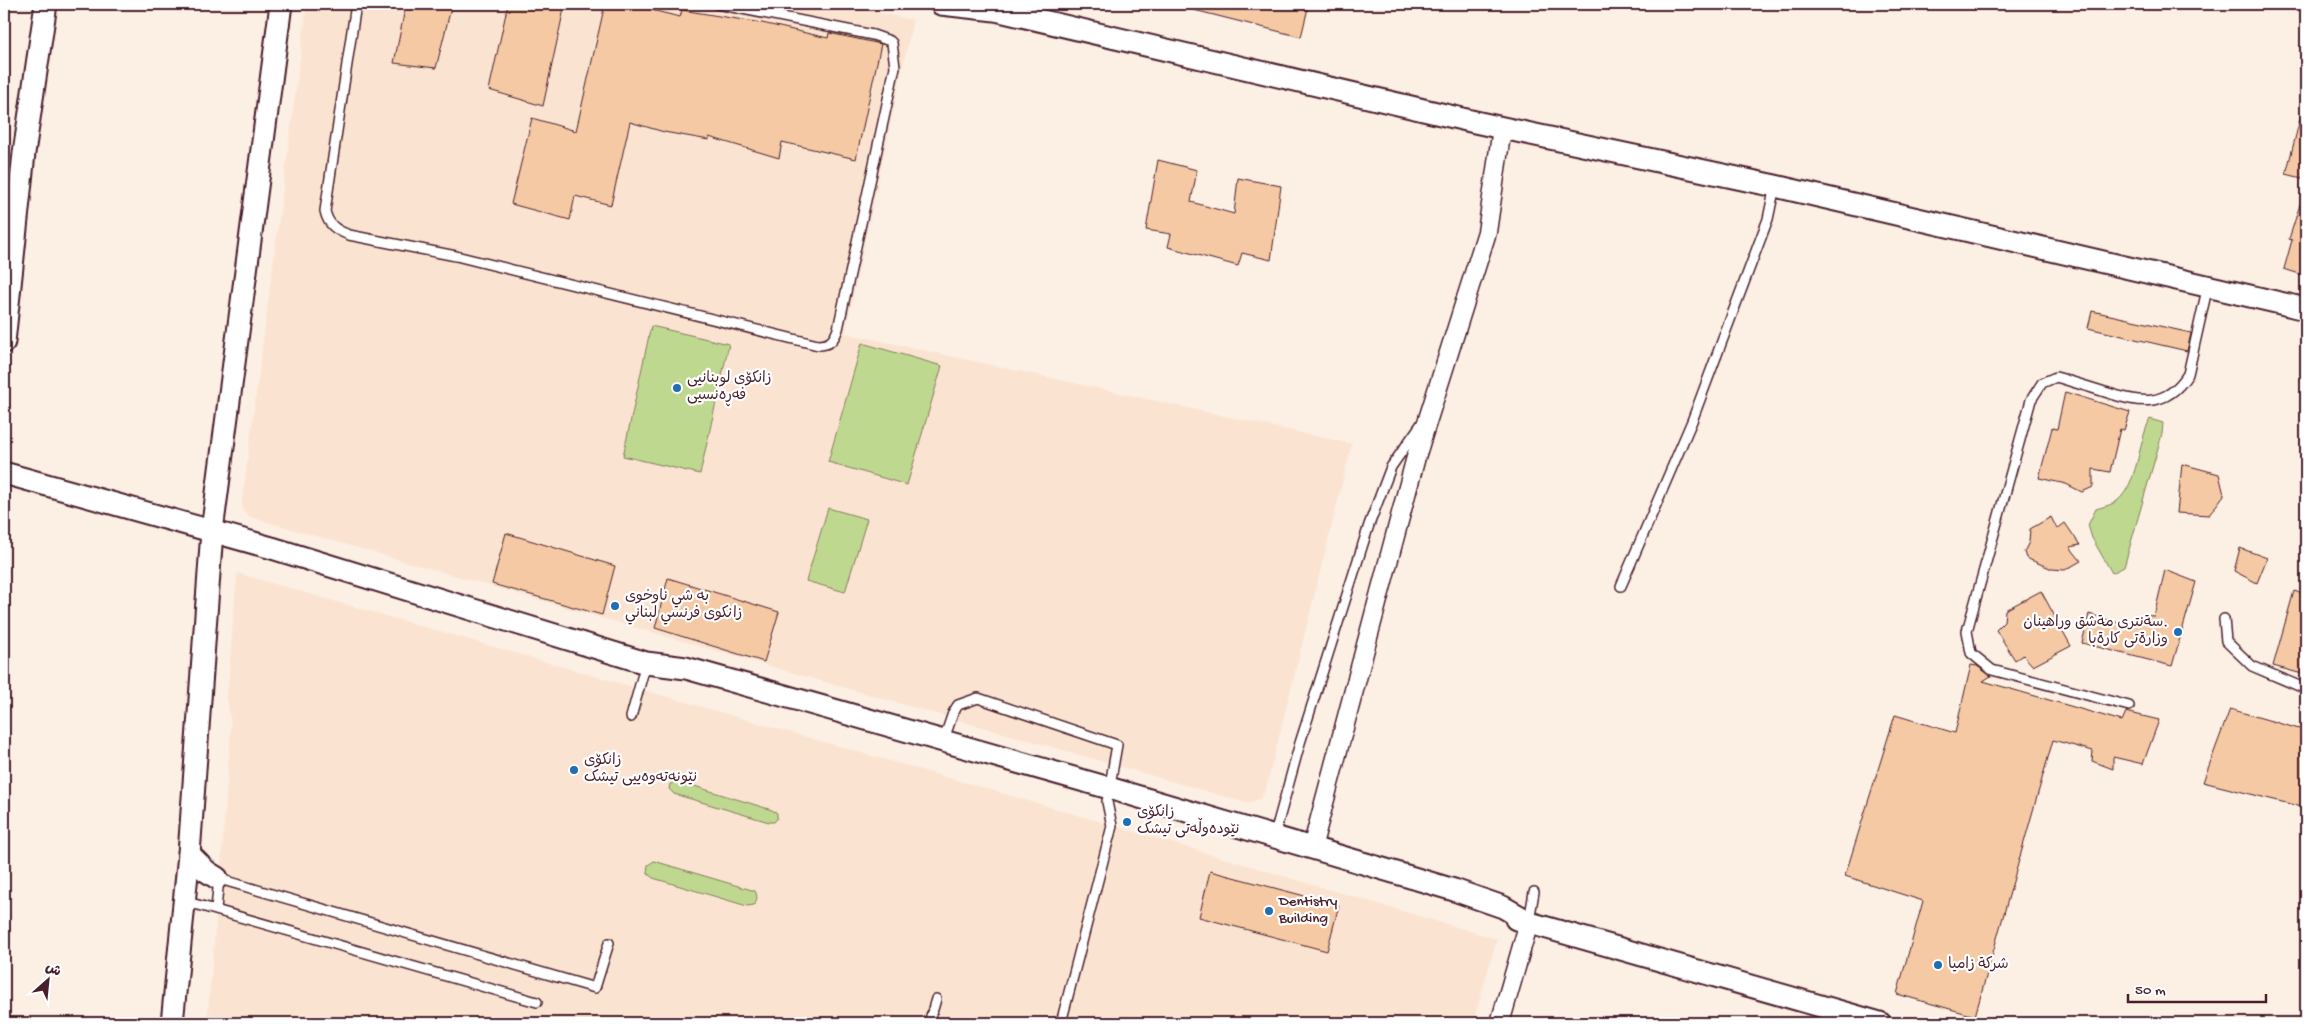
<svg xmlns="http://www.w3.org/2000/svg" width="2310" height="1027" viewBox="0 0 2310 1027" font-family="'Gochi Hand','Playpen Sans Arabic',sans-serif">
<style>
.built{fill:#fae4d1}
.green{fill:#bfd88f;stroke:#847c5d}
.building{fill:#f5c9a4;stroke:#4a1f2b}
.lines{fill:none;stroke-linecap:round;stroke-linejoin:round}
.service-casing{stroke:#4a1f2b;stroke-width:12}
.minor-casing{stroke:#4a1f2b;stroke-width:21}
.tertiary-casing{stroke:#4a1f2b;stroke-width:25}
.service{stroke:#fff;stroke-width:9}
.minor{stroke:#fff;stroke-width:18}
.tertiary{stroke:#fff;stroke-width:21}
.poi-dot{fill:#1f6fb2;stroke:#fff;stroke-width:2}
.labels{text-anchor:middle;dominant-baseline:central;stroke-width:4.5;stroke-linejoin:round;paint-order:stroke}
.poi-label{font-size:15px;fill:#4a1f2b;stroke:#fff;text-anchor:start}
</style>
<rect width="100%" height="100%" fill="#fcefe4"/>
<filter id="ink" filterUnits="userSpaceOnUse"><feTurbulence type="fractalNoise" baseFrequency=".02" numOctaves="2"/><feDisplacementMap in="SourceGraphic" scale="10" xChannelSelector="R" yChannelSelector="G"/><feConvolveMatrix kernelMatrix="1 2 1 2 8 2 1 2 1" color-interpolation-filters="sRGB"/></filter>
<g filter="url(#ink)">
<g class="built">
<polygon points="307,4 838,4 913,20 845,333 1352,444 1266,789 1260,799 1247,803 250,517 243,511 242,502"/>
<polygon points="237,573 1074,814 1497,939 1473,1023 207,1023 222,853 231,726 227,697"/>
</g>
<g class="green">
<polygon points="651,326 729,344 700,474 623,456"/>
<polygon points="862,343 942,366 907,485 828,462"/>
<path d="M2150,419l13,4 -1,11 -38,133 -12,6 -20,-35 -4,-13 8,-16c6,-2 16,-4 21,-8 21,-17 21,-58 33,-82z"/>
<polygon points="828,508 867,519 845,592 806,581"/>
<polygon points="678,781 772,810 777,813 777,819 774,822 769,822 674,794 669,789 670,784"/>
<path d="M654,861l101,30c3,5 2,10 -1,14l-7,1 -94,-28 -6,-5 1,-8z"/>
</g>
<g class="building">
<polygon points="406,4 452,4 436,68 394,63"/>
<polygon points="508,4 565,4 543,106 489,90"/>
<polygon points="605,4 627,4 680,17 682,10 762,23 828,38 829,33 881,44 856,159 782,142 779,158 709,137 709,140 664,132 630,122 611,205 575,196 570,220 511,204 532,118 576,131"/>
<polygon points="1190,4 1309,4 1301,37 1190,9"/>
<polygon points="2301,115 2306,116 2306,179 2286,174"/>
<polygon points="1158,160 1197,170 1191,202 1234,214 1238,178 1281,186 1271,260 1242,253 1238,266 1168,247 1171,234 1146,230"/>
<polygon points="2303,195 2306,196 2306,276 2284,269 2292,240 2289,239"/>
<polygon points="2092,311 2191,333 2187,351 2088,328"/>
<polygon points="2065,392 2130,412 2124,430 2120,429 2110,472 2093,469 2093,487 2082,492 2066,484 2039,478 2052,428 2057,429"/>
<polygon points="2182,464 2219,474 2224,495 2209,515 2177,513"/>
<polygon points="2051,517 2057,529 2065,523 2080,545 2070,547 2081,561 2065,570 2052,569 2026,558 2024,552 2029,542 2030,529"/>
<polygon points="506,533 615,566 602,615 492,584"/>
<polygon points="2240,548 2267,558 2257,583 2234,571"/>
<polygon points="2165,570 2196,582 2172,666 2082,643 2089,614 2132,627 2139,615 2154,616"/>
<polygon points="668,578 779,612 764,662 655,628"/>
<polygon points="2041,591 2071,646 2033,666 2023,655 2015,660 1996,630 2004,622 2005,610"/>
<polygon points="2294,591 2306,595 2306,675 2273,666"/>
<polygon points="1971,665 1977,666 1991,676 1983,681 2122,721 2126,712 2159,720 2143,764 2113,757 2113,769 2092,761 2093,751 2053,740 1975,1016 1897,994 1923,901 1845,876 1895,715 1955,733"/>
<polygon points="2230,709 2306,731 2306,808 2203,782"/>
<polygon points="1210,871 1339,905 1327,951 1199,917"/>
</g>
<g class="lines">
<g class="service-casing">
<g id="service">
<path d="M356,4l-31,207c3,14 11,19 24,24l107,21 362,89c12,0 16,-5 20,-16l57,-262 -3,-24 -2,-2 -17,-6 -156,-31"/>
<polyline points="1621,586 1692,421 1768,219 1775,186"/>
<polyline points="2224,619 2226,641 2252,666 2306,689"/>
<path d="M2129,706l-137,-36 -21,-17 -4,-22 64,-231 11,-17 14,-6c17,5 33,10 49,15 34,11 61,17 83,-18l20,-89"/>
<polyline points="631,717 646,663"/>
<polyline points="943,742 953,713 958,705 978,698 1117,745 1107,802 1112,826 1061,1023"/>
<polyline points="1274,837 1300,743 1369,525 1391,467 1422,423"/>
<polyline points="216,878 595,988 609,943"/>
<polyline points="184,901 537,1002"/>
<polyline points="216,909 219,878"/>
<polyline points="1529,921 1534,892"/>
<polyline points="929,1023 936,999"/>
</g>
</g>
<g class="minor-casing">
<g id="minor">
<polyline points="1312,848 1416,457 1487,232 1502,128"/>
<polyline points="1500,1023 1529,922"/>
</g>
</g>
<g class="tertiary-casing">
<g id="tertiary">
<polyline points="941,4 995,10"/>
<polyline points="980,4 1000,11 1475,122 1775,186 2306,309"/>
<polyline points="4,342 24,153 46,4"/>
<polyline points="4,473 272,548 646,663 686,668 1109,788 1454,890 1503,907 1529,922"/>
<polyline points="189,854 206,871 217,878"/>
<polyline points="1516,919 1880,1023"/>
<polyline points="172,1023 189,854 212,531 281,4"/>
</g>
</g>
<use href="#service" class="service"/>
<use href="#minor" class="minor"/>
<use href="#tertiary" class="tertiary"/>
</g>
</g>
<g class="poi-dot">
<circle cx="677" cy="388" r="5"/>
<circle cx="615" cy="606" r="5"/>
<circle cx="2178" cy="632" r="5"/>
<circle cx="574" cy="770" r="5"/>
<circle cx="1127" cy="822" r="5"/>
<circle cx="1269" cy="911" r="5"/>
<circle cx="1938" cy="965" r="5"/>
</g>
<g class="labels">
<g class="poi-label">
<text x="687" y="379">زانکۆی لوبنانیی<tspan x="687" dy="17">فەڕەنسیی</tspan></text>
<text x="625" y="597">به شي ناوخوى<tspan x="625" dy="17">زانكوى فرنسي لبناني</tspan></text>
<text x="2168" y="623" text-anchor="end">سةنترى مةشق وراهينان.<tspan x="2168" dy="17">وزارةتى كارةبا</tspan></text>
<text x="584" y="761">زانکۆی<tspan x="584" dy="17">نێونەتەوەییی تیشک</tspan></text>
<text x="1137" y="813">زانکۆی<tspan x="1137" dy="17">نێودەوڵەتی تیشک</tspan></text>
<text x="1279" y="902">Dentistry<tspan x="1279" dy="17">Building</tspan></text>
<text x="1948" y="965">شركة زاميا</text>
</g>
</g>
<rect width="2310" height="1027" fill="none" stroke="#fff" stroke-width="20"/>
<rect x="10" y="10" width="2290" height="1007" fill="none" stroke="#4a1f2b" stroke-width="2" filter="url(#ink)"/>
<g transform="translate(48 980) rotate(27)" stroke="#ffffff" stroke-width="4" paint-order="stroke">
<path d="M0-4L9 19L0 12L-9 19Z" fill="#4a1f2b"/>
<text y="-8" font-size="14" font-weight="bold" text-anchor="middle" fill="#4a1f2b">ش</text>
</g>
<path d="M2128 994v8h138v-8" fill="none" stroke="#4a1f2b" stroke-width="2.5"/>
<text x="2135" y="994" font-size="15" fill="#4a1f2b" stroke="#ffffff" stroke-width="4" paint-order="stroke">50 m</text>
</svg>
